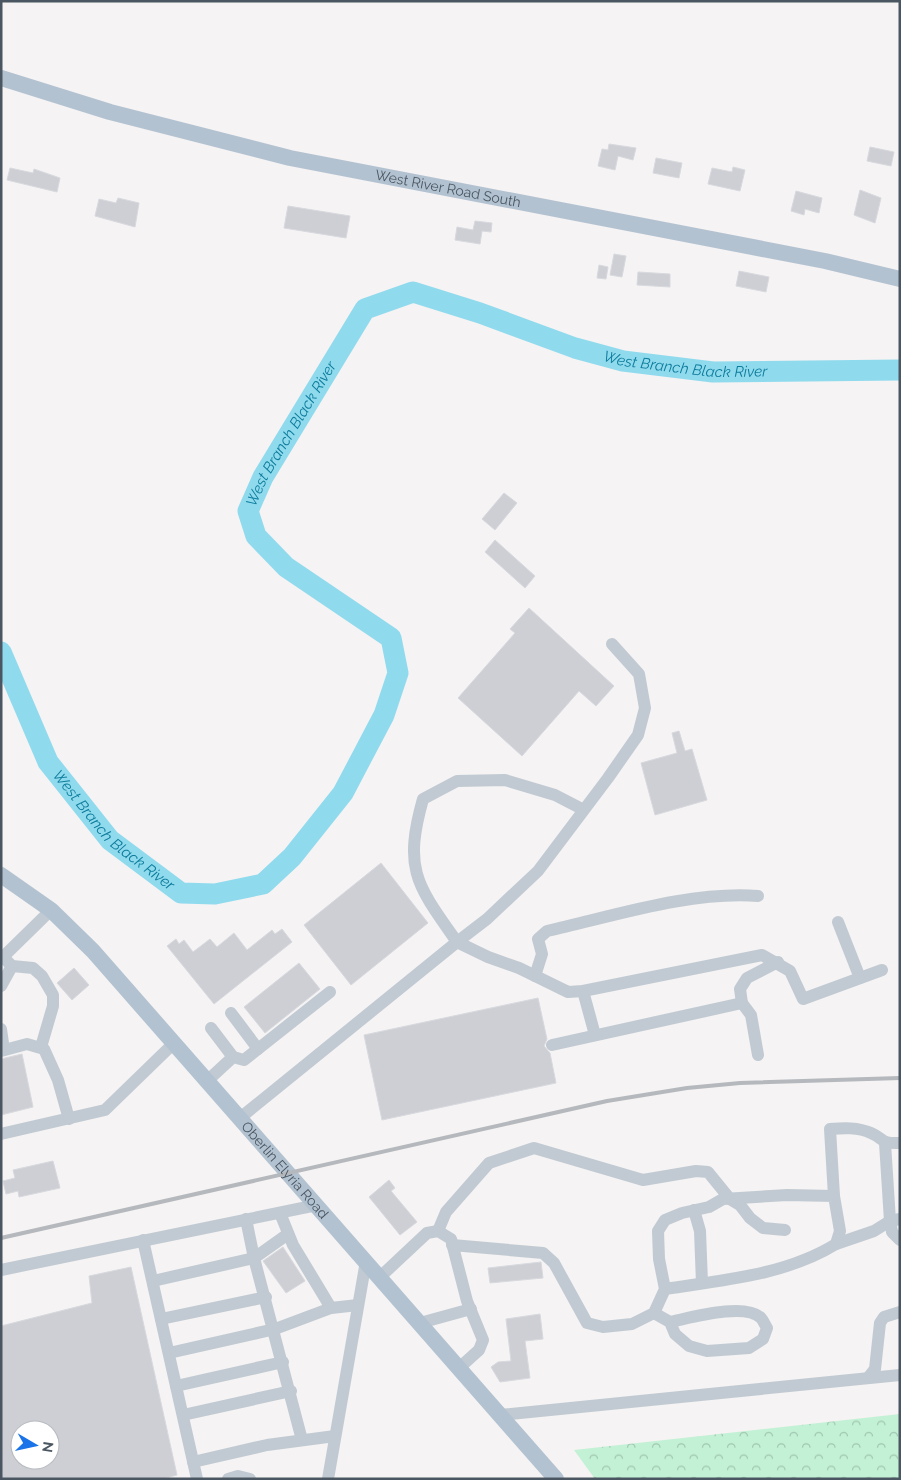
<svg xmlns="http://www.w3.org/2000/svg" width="901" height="1480" viewBox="0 0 901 1480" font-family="Raleway,sans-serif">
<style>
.forest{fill:url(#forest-crowns)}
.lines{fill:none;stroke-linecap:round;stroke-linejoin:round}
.river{stroke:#90daee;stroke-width:21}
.building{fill:#cdcfd5;stroke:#d7d9de;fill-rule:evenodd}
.minor{stroke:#c1cad2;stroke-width:12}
.major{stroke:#b3c2d1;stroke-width:16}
.rail{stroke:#b5b8bd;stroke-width:4}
.labels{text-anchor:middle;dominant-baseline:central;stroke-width:4.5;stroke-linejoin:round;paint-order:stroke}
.street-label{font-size:14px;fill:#4a5661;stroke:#fff}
.water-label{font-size:15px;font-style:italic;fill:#0c7c9b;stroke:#fff}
</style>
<defs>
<pattern id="forest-crowns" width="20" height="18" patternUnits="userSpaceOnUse" patternTransform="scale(1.25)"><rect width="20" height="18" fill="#c3f1d5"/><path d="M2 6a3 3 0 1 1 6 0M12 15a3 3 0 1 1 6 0" fill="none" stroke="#a0c6b0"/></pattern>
</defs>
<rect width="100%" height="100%" fill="#f5f3f3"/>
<polygon class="forest" points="900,1414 900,1479 595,1479 574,1450"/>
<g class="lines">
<path class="river" id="s1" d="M1,652l47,110 62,78 71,53 34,1 48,-10 29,-27 51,-64 41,-78 14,-42 -7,-35 -105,-71 -30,-31 -8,-25 15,-34 102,-168 48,-17 67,21 95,35 48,13 90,11 187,-2"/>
</g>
<g class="building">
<polygon points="609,144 636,148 633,160 618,156 615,170 598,166 602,149 608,150"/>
<polygon points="870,147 894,152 891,166 867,161"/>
<polygon points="656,158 682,163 679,178 653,173"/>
<polygon points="733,167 745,170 740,191 708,184 712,168 732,172"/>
<polygon points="10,168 33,173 34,169 60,178 57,192 7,180"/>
<polygon points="860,190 881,198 875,223 854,215"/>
<polygon points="796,191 822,198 819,213 805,209 804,215 791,211"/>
<polygon points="118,198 139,203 135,227 95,216 99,199 116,203"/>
<polygon points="288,206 350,216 346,238 284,228"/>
<polygon points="475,221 492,223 491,232 482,231 480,244 455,240 457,227 473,230"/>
<polygon points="614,254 626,256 622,277 610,275"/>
<polygon points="599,265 608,267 606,279 597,278"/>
<polygon points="739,271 769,277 766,292 736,286"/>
<polygon points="638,272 670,274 670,287 637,285"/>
<polygon points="504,493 517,503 495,530 482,519"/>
<polygon points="495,540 535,576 525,588 485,552"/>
<polygon points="529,608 614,686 596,706 579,691 522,756 458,698 515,633 510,629"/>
<polygon points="679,731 685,751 692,749 707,800 655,815 641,763 677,753 672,733"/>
<polygon points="381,863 428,923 351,985 304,925"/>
<polygon points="282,929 292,942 214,1004 167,946 176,939 179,944 184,940 193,952 210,939 217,947 234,933 247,950 272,930 275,934"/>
<polygon points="299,963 320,989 265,1033 244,1007"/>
<polygon points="74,968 89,985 72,1000 57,983"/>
<polygon points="538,998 547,1039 544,1046 550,1053 556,1083 382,1120 364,1035"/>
<polygon points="22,1054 33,1107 1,1115 1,1059"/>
<polygon points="53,1161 60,1188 19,1197 18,1191 6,1194 3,1181 15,1178 13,1170"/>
<polygon points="389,1180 395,1188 391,1191 417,1222 400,1235 369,1197"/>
<polygon points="283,1247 305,1281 286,1293 263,1261"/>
<polygon points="541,1262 543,1278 490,1283 488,1268"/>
<path d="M131,1267l46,208 -14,4h-162v-153l91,-23 -3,-27zM20,1430h30v30h-30z"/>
<polygon points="540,1314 543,1339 525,1341 530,1378 500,1382 491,1367 498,1362 511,1361 506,1319"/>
</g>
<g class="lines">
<g class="minor">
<path d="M584,810l-29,-15 -50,-15 -48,1 -34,18c-20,71 -6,86 34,143l30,-23 51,-48 70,-93 30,-43 7,-27 -6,-34 -27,-30"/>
<polyline points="838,922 860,978"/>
<polyline points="3,957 12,966 33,968 42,976 53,995 53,1006 41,1047"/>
<polyline points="1,959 51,910"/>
<path d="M535,976l7,-22 -4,-15 9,-8c67,-15 142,-40 211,-35"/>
<polyline points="1,986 12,966"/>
<polyline points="583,991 595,1035"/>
<polyline points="231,1013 258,1049"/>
<polyline points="211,1028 233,1057"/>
<polyline points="1,1029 4,1050"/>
<polyline points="552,1045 742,1003"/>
<polyline points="1,1051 27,1044 44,1049 58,1080 69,1119"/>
<polyline points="758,1055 751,1015 742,1003 740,989 747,978 778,962"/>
<polyline points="207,1081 233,1057 244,1060 330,992"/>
<polyline points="240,1118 457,942 488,957 519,968 568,992 583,991 762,955 790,971 803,999 882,970"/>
<polyline points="1,1134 105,1110 174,1043"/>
<polyline points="885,1143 890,1221 892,1232 900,1240"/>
<path d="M834,1196l-4,-67c13,-1 28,-2 41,4 14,6 9,11 29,10"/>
<polyline points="694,1210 700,1231 702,1283"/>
<polyline points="280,1213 293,1245 331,1308 358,1305"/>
<polyline points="246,1219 254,1258 302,1440"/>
<polyline points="438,1231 446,1212 489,1163 534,1148 643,1180 696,1171 708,1172 730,1199 740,1205 750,1218 763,1228 785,1230"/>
<polyline points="143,1240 197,1479"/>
<polyline points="836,1244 874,1231 890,1221 900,1219"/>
<path d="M452,1245l91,8 11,10 33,60 16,4 29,-3 22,-11 11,-24 -6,-30 -1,-28 7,-11 17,-7 27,-6 14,-8 64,-4 47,1 6,35 -4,13c-50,31 -113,36 -171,45"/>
<polyline points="1,1270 317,1205"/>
<polyline points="380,1277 427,1233 438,1231 451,1239 467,1301 483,1340 479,1350 459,1368"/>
<polyline points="153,1281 254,1258 288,1234"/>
<path d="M654,1313l16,9 5,12 14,12 18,5 42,-3 14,-9 4,-11c-2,-3 -4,-8 -6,-10 -16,-16 -71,0 -91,4"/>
<polyline points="161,1319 266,1297"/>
<polyline points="420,1323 471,1309"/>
<polyline points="169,1353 275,1329 331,1308"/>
<polyline points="868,1378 875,1369 880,1323 884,1317 900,1312"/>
<polyline points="176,1386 283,1362"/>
<polyline points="183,1415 291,1391"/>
<polyline points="500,1415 900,1375"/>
<polyline points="193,1462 267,1445 335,1436"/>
<polyline points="228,1479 238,1476 250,1479"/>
<polyline points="328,1479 366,1261"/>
</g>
<g class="major">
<path id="s2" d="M1,78l109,34 180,46 535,103 75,18"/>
<path id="s3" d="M1,875l50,35 42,41 463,528"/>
</g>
<polyline class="rail" points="1,1238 607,1101 687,1088 740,1083 900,1078"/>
</g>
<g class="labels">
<g class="street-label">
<text stroke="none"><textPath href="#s2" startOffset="461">West River Road South</textPath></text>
<text stroke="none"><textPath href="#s3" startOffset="411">Oberlin Elyria Road</textPath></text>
</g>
<g class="water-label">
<text stroke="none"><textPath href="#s1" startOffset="1445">West Branch Black River</textPath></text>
<text stroke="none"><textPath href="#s1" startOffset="965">West Branch Black River</textPath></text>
<text stroke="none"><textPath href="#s1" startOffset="215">West Branch Black River</textPath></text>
</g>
</g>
<rect width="901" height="1480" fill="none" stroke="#4a5661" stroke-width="5"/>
<g transform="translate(35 1445) rotate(99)"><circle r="24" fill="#ffffff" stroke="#b7bbc0"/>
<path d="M0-4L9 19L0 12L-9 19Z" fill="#1a73e8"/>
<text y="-8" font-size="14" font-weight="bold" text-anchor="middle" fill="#4a5661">N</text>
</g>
</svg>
